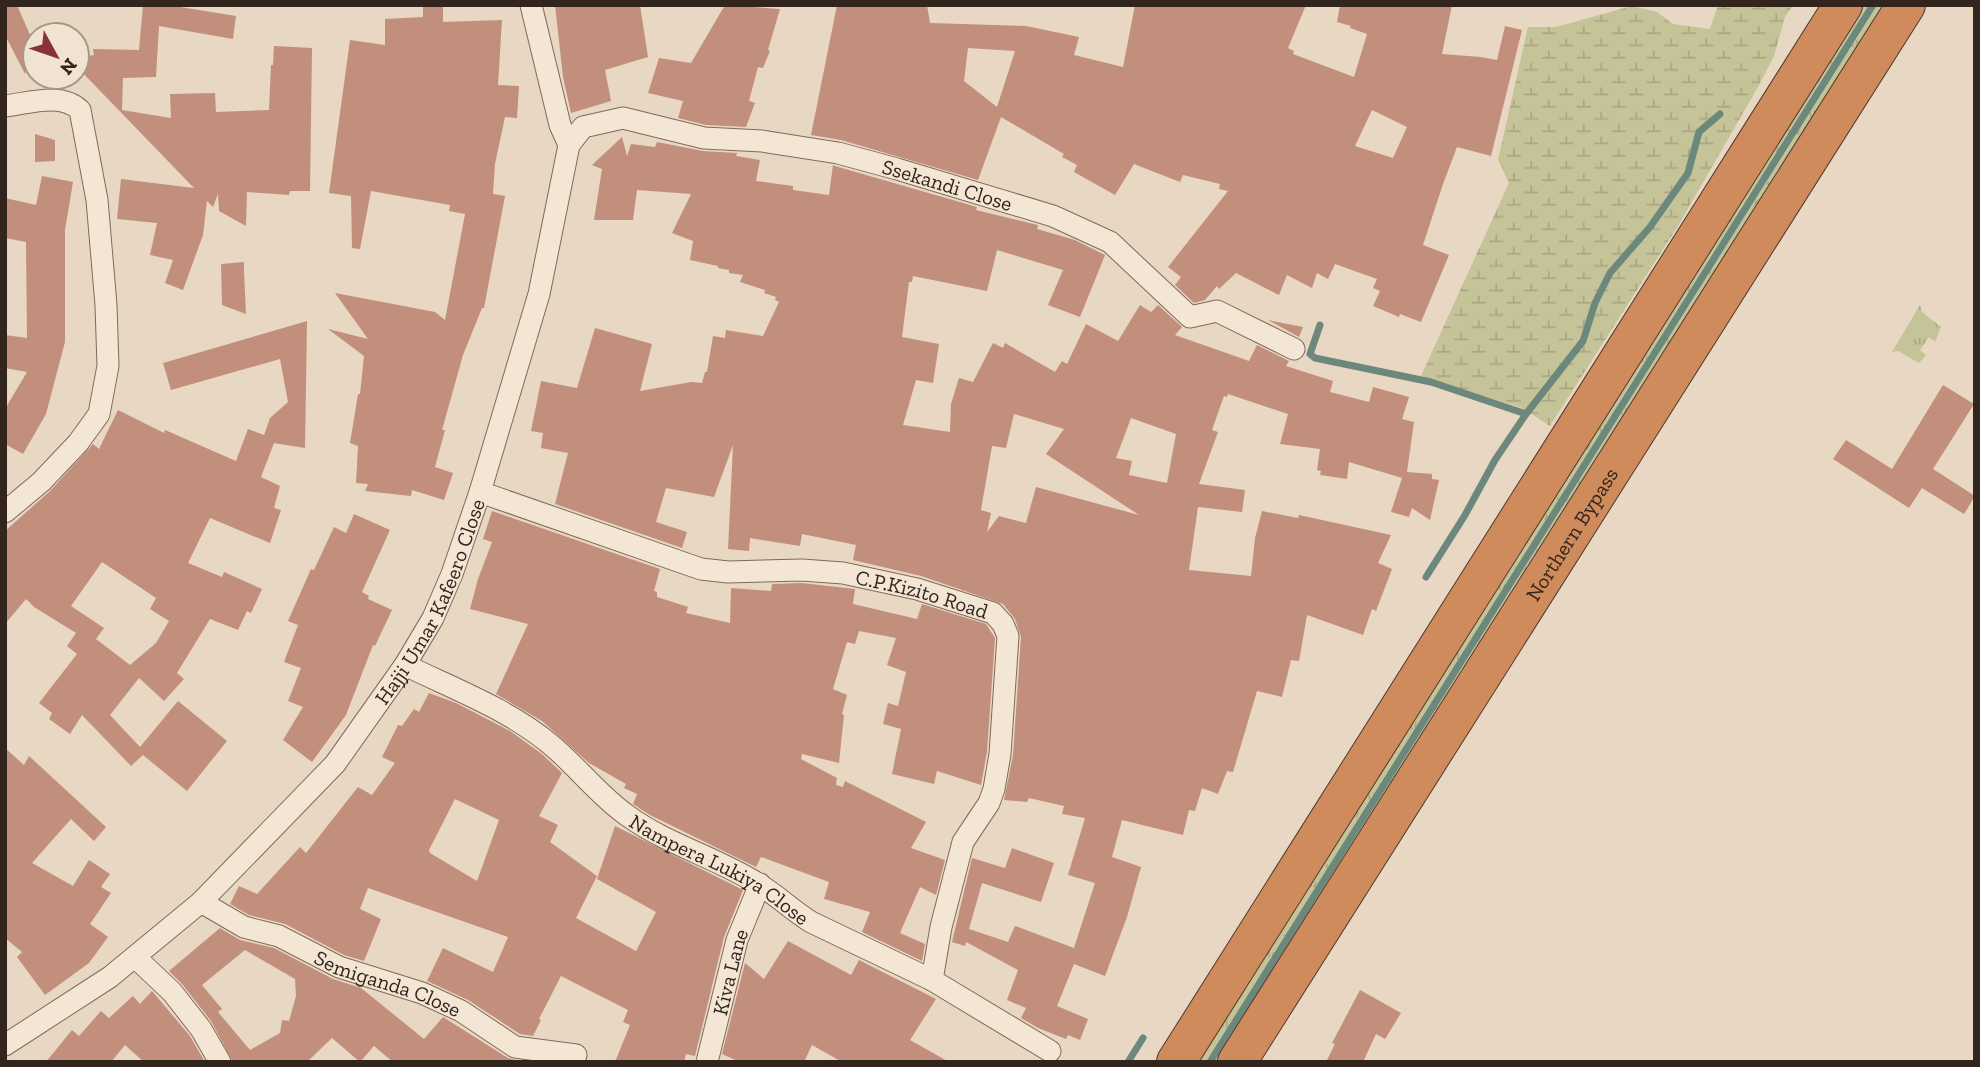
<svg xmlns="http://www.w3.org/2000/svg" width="1980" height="1067" viewBox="0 0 1980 1067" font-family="'Zilla Slab',serif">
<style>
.grass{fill:url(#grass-tufts)}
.wetland{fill:url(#wetland-marsh)}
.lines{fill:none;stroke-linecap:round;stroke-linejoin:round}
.stream{stroke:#6c887d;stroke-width:7}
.building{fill:#c28f7c;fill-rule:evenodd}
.street-casing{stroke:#80695b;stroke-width:23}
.highway-casing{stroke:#4e392f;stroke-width:40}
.street{stroke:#f4e6d4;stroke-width:21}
.highway{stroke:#cf8b5b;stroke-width:38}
.labels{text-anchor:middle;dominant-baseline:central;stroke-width:6;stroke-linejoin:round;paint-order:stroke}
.street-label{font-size:21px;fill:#32251e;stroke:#f1e3d1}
</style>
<defs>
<pattern id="grass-tufts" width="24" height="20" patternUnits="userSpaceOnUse" patternTransform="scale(1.75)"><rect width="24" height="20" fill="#c5c398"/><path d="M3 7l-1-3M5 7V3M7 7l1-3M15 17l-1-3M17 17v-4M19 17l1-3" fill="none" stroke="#aaa783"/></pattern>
<pattern id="wetland-marsh" width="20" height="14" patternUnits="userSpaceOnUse" patternTransform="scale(1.75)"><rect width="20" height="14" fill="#c5c398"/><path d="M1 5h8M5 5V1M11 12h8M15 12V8" fill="none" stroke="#aaa783"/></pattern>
</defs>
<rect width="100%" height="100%" fill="#e8d7c2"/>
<g class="grass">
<polygon points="1862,5 1890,5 1224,1062 1197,1062"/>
<polygon points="1920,305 1922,312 1941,327 1935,342 1929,337 1920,350 1926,355 1919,363 1898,351 1892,352"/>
</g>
<polygon class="wetland" points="1718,5 1793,5 1785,17 1774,56 1758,87 1678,226 1550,426 1522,408 1421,376 1509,183 1498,160 1528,27 1556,27 1632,6 1657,12 1673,24 1710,29"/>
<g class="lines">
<g class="stream">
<polyline points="1320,325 1310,354 1315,358 1431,382 1526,414"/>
<polyline points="1426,577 1465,515 1495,460 1526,414 1583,341 1595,303 1610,273 1650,227 1688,173 1699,132 1720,114"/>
<polyline points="1128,1062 1143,1038"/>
<polyline points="1210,1062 1873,5"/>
</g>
</g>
<g class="building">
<polygon points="5,5 17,5 34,44 25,74 5,35"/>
<polygon points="143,5 168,5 236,16 233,39 159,26 156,77 123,78 122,110 171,118 170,94 215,93 216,112 269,110 271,65 273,65 274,46 312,48 310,191 290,191 289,195 247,192 246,226 219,211 218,194 213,207 207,201 203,235 183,290 165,283 173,260 150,255 157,223 117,219 121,179 194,188 77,67 77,58 94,55 93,49 139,50"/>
<polygon points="423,5 443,5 443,22 502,20 498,85 519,86 517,118 505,117 495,164 493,194 505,196 484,308 482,308 463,355 442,430 445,430 435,467 453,473 444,500 412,490 411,496 365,491 368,484 356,483 358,446 350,443 358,394 360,394 364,356 328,329 368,339 335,293 435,312 445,320 465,214 449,211 450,205 371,191 360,249 352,248 351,196 329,193 350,40 385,45 385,19 423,17"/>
<polygon points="555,5 640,5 648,57 605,70 611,101 571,113 563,77"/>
<polygon points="725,5 780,9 768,50 770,51 763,68 758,67 749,101 755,103 746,127 706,125 678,118 683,101 648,93 659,58 691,63"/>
<path d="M837,5h90l3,18 96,3 53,11 -5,18 49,12 12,-62h171l-18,43 6,3 -1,3 61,23 13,-43 -17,-6 1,-2 -14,-4 3,-17h112l-10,49 39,3 16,3 8,-34 17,4 -31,126 -34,-9 -14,37 -20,61 26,10 -28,67 -21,-8 -1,3 -26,-11 7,-15 -7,-3 4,-9 -42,-15 -7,15 -11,-6 -5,15 -25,-13 -8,20 -43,-22 -17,16 -2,-3 -12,14 -11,3 -19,-18 6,-8 -13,-10 60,-76 -9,-2 1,-5 -37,-9 -3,7 -46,-18 -19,31 -41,-23 3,-7 -15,-8 2,-3 -63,-37 -23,63 -137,-40 -30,-5zM968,48l47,3 -18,56 -33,-26zM1372,110l35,17 -14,31 -38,-12z"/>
<polygon points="35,134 55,140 55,161 35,162"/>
<path d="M622,137l5,19 4,-12 24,3 2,-5 46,9 34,2 -1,3 24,4 -4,21 37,5v4l36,5 4,-30 2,1 142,41 -1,3 62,15 -1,4 38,11 30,15 -25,62 -32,-12 15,-35 -66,-20 -10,41 -74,-15 -1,6h-3l-7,55 37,7 -6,39 -17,-3 -13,45 47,7 1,-28 8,-26 14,4 20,-39 10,5 2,-5 50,29 7,-11 5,3 19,-40 32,17 22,-36 11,7 7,-7 24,22 -7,8 74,26 8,-16 32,16 -3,5 47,15 -3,11 39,10 4,-15 36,10 -7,22 12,3 -7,50 25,2v5l7,1 -9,40 -18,-12 -3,9 -18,-5 11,-34 -53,-16 -2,17 -27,-4 1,-4 -4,-1 3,-21 -40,-5 8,-30 -60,-20 -1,3 -3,-1 -12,34 6,2 -19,52 46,6 -3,22 -44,-5 -9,63 62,6 4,-38 7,-27 36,7 1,-3 92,20 -13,28 14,6 -16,42 -4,-2 -9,26 -56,-20 -8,46 -8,-1 -9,37 -25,-6 -24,81 -6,-1 -9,23 -16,-6 -7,23 -6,-1 -6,25 -61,-15 -10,37 29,10 -14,50 -22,59 -31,-12 -17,42 31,13 -8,21 -12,-5 -2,4 -28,-11 -17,-10 5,-10 -19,-8 11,-30 -52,-28 -1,4 -13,-4 20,-84 33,10 7,-20 42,15 -13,39 -59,-19 -13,46 39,13 7,-16 59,22 21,-65 -27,-8 17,-57 -23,-4 2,-8 -35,-8 -2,4 -23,-2 9,-45 8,-118 -6,-18 -12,-15 -82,-28 -68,-16 3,-15 -54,-11 -2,12 -50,-8 -1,13 -21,-2 5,-104 -19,52 -48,-9 -10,34 31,10 -5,16 -127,-44 13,-51 -27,-5 2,-15 -12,-2 10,-50 36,7 18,-60 57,16 -12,47 51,-9 11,1 3,-11h2l6,-36 12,2 1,-8 37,6 16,-34 -4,-2 1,-3 -12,-4 1,-3 -25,-8 3,-7 -14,-2v-3l-11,-2v-2l-28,-6 3,-19 -21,-8 19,-39 -54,-4 -4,30h-39l8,-51 -10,-4zM1014,414l50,15 -18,25 93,61 -103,-28 -10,36 -27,-7 -12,16 4,-19 -10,-3 11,-64 14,2zM1131,418l45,16 -9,49 -38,-8 3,-14 -16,-3z"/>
<polygon points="42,176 73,182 65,230 65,342 46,414 23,454 5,444 5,409 27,372 5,368 5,335 27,338 26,242 5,238 5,198 36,205"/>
<polygon points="244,262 244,272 246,314 222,305 221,264"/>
<polygon points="1268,320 1303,327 1299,337"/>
<path d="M307,321l-2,127 -31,-5 -13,34 19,9 -6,22 7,2 -11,33 -60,-25 -22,45 34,14 2,-5 38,17 -11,24 -4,-2 -9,19 -28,-11 -33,54 7,6 -20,22 -25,-23 -29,37 30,32 38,-46 49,40 -40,50 -44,-36 -12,11 -49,-51 -12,19 -21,-15 3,-6 -13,-10 38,-49 -10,-8 9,-13 -42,-26 -8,-8 -21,25v-93l45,-40 43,-47 6,5 19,-39 46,23 1,-3 71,31 12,-32 16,6 6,-17 18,-16 -8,-43 -109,31 -8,-27zM102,562l54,36 -6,11 19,12 -13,22 -26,22 -34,-26 8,-11 -33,-22z"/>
<polygon points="1943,385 1974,404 1933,469 1975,496 1964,514 1922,488 1909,508 1833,459 1846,440 1892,469"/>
<polygon points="492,511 660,569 654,591 657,592 657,597 688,607 686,613 730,623 731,588 771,591 772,584 802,583 855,589 853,604 917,619 922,604 986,624 995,638 987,752 981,785 937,771 934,784 892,774 901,729 883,724 888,703 898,706 906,672 887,665 896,638 859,631 855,644 847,642 833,689 847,695 842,714 844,715 839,763 802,754 801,759 837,778 836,785 843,787 845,781 926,822 911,848 945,860 936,895 920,887 900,933 925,944 922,961 862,932 870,912 824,899 829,882 761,857 756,867 650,815 633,804 637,794 624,788 626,784 589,763 542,721 496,694 528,624 470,609 478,579 492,542 483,539"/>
<polygon points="354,514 390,530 362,592 369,596 368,599 392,610 375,646 373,645 346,715 312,762 283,740 303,707 288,701 301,668 284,662 298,625 288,621 311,569 314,570 334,527 346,533"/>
<path d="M429,693l27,10 54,28 32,23 20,19 -23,43 19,9 -8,17 47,34 -21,42 60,33 20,-39 -59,-33 18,-53 128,64 -19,47 -29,119 -9,-2 -2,8h-69l15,-37 -7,-3 5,-12 -67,-34 -22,43 2,1 -8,16 -13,-2 -52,-34 -41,-19 16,-33 50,24 15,-35 -140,-49 -8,21 21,10 -17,42 -20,-6 -59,-31 -36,-9 -19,-11 9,-18 18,8 43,-47 6,6 52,-66 14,8 23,-32 -13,-6 16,-32 4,1 12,-17 5,3zM455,799l44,21 -22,61 -47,-28 -1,-3z"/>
<polygon points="5,748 24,765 29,756 106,827 94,841 71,819 32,863 73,886 89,860 110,874 101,887 111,893 90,924 108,937 89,963 45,995 17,957 22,952 5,938"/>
<path d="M220,928l20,12 34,8 59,31 28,9 63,51 19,-22 65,41 14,4h-129l-19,-16 -14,16 -28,-24 -25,24h-74l-22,-41 -29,-37 -13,-13zM245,950l50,29 1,17 -7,25 -7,-1 -2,13 -30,17 -32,-38 4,-3 -20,-24z"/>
<polygon points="788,941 851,975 859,960 936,999 910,1040 949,1062 842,1062 812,1045 804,1062 740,1062 722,1054 745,963 764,979"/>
<polygon points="1360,990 1401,1013 1385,1039 1376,1034 1363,1062 1326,1062 1335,1044 1332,1043"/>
<polygon points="152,991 190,1036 205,1062 144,1062 125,1045 111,1062 46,1062 72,1030 79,1036 101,1011 109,1018 133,996 140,1004"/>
</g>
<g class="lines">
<g class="street-casing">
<g id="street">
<path d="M5,106c25,-3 56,-14 75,4l17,90 9,105 2,61 -9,48 -21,29 -37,39 -36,30"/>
<path id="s1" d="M569,145l14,-18 40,-9 81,20 58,3 76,12 59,16 156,47 57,26 80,75 27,-6 77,38"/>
<path id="s2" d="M480,492l221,77 27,3 74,-2 41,3 74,16 76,24 10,11 5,12 -8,118 -6,35 -5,14 -26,39 -22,85 -9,53"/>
<path id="s3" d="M405,665c49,24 103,44 145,79 27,22 49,52 78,72 40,29 90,42 132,69 18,11 33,26 51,37l121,58 118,71"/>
<path id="s4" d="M201,902l43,25 35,9 60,31 83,26 39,18 54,36 61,8"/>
<polyline points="135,957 172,992 201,1029 220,1062"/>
<path id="s5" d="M5,1045l105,-68 91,-75 134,-138 70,-99 28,-47 19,-44 28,-82 59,-198 30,-149 -9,-20 -29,-120"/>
<path id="s6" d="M707,1062l30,-122 23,-56"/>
</g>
</g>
<g class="highway-casing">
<g id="highway">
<polyline points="1176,1062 1843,5"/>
<path id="s7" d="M1237,1062l669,-1057"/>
</g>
</g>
<use href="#street" class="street"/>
<use href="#highway" class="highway"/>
</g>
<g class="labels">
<g class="street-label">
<text stroke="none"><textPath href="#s1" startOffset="396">Ssekandi Close</textPath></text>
<text stroke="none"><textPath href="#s7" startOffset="625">Northern Bypass</textPath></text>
<text stroke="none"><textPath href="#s2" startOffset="458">C.P.Kizito Road</textPath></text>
<text stroke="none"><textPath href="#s5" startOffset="625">Hajji Umar Kafeero Close</textPath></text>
<text stroke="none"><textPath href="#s3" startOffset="378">Nampera Lukiya Close</textPath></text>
<text stroke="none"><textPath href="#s6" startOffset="93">Kiva Lane</textPath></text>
<text stroke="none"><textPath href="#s4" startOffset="205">Semiganda Close</textPath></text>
</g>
</g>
<rect width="1980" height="1067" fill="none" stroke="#32251e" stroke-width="14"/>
<g transform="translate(56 56) rotate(130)"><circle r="33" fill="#f1e3d1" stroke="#a59789" stroke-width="2"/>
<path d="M0-5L12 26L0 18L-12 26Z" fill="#883240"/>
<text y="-10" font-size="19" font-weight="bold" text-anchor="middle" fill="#32251e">N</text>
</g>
</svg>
